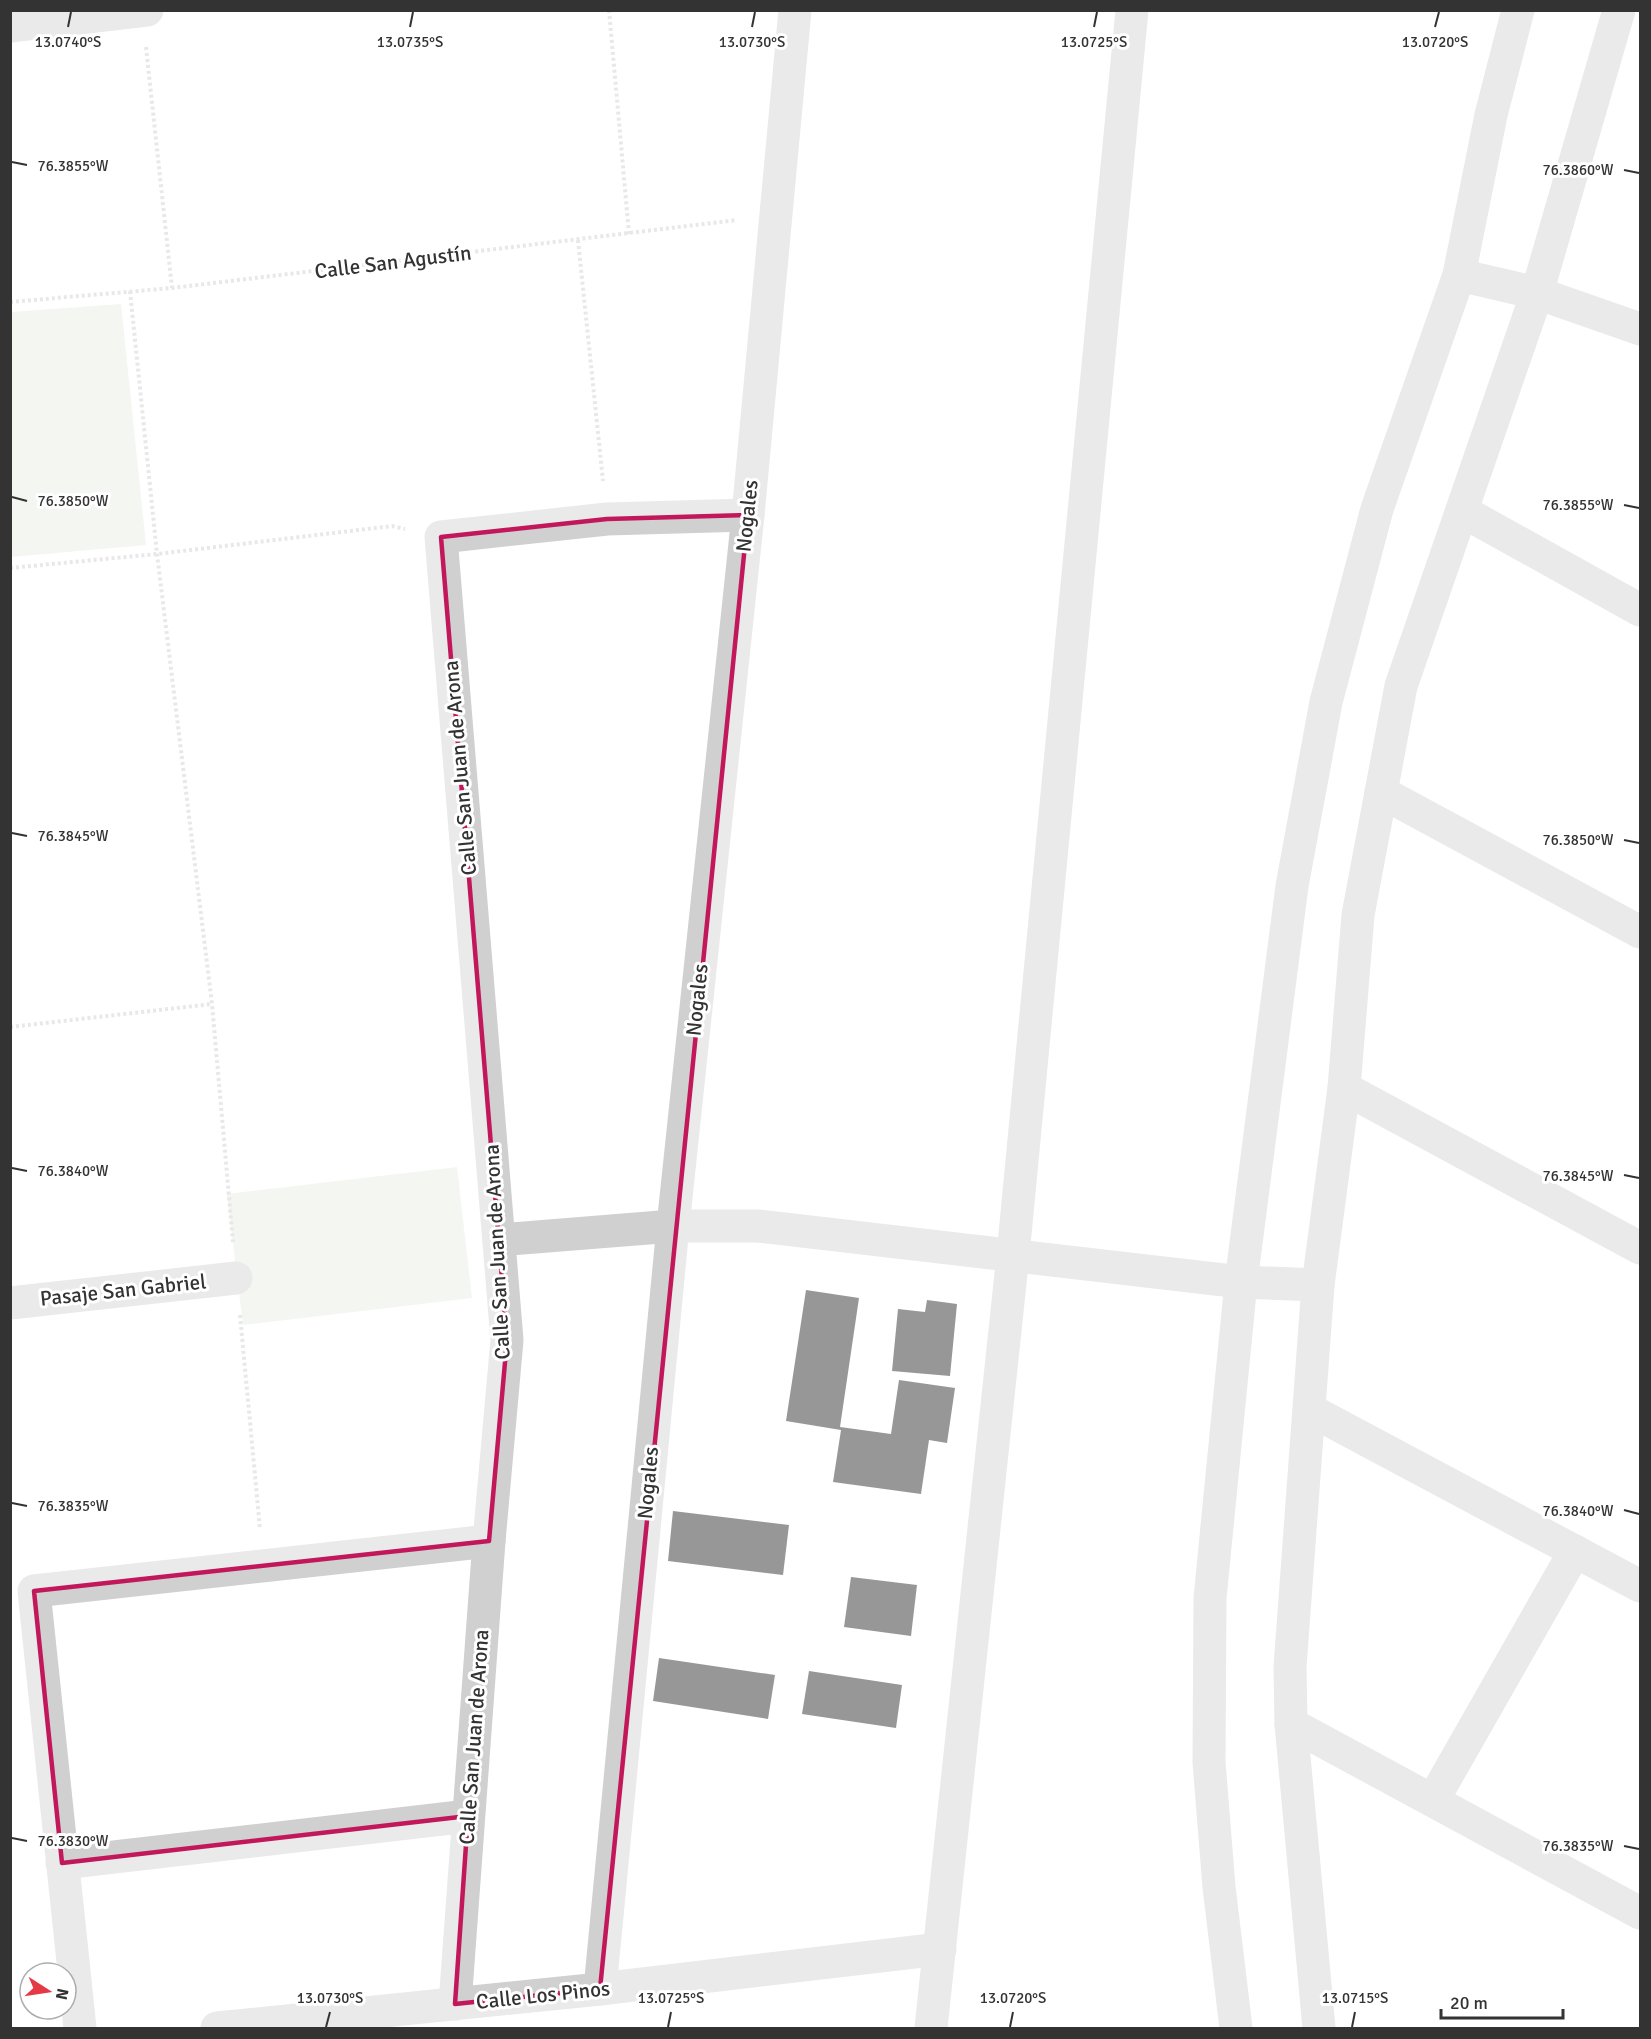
<svg xmlns="http://www.w3.org/2000/svg" width="1651" height="2039" viewBox="0 0 1651 2039" font-family="Signika,sans-serif">
<style>
.green{fill:#e6ecdf}
.building{fill:#1a1a1a}
.lines{fill:none;stroke-linecap:round;stroke-linejoin:round}
.path{stroke:#cdcdcd;stroke-width:4;stroke-dasharray:3 3;stroke-linecap:butt}
.minor{stroke:#d0d0d0;stroke-width:33}
.marked{fill:none;stroke:#c2185b;stroke-width:4.5;stroke-linejoin:round}
.ticks{fill:none;stroke:#333;stroke-width:2}
.labels{text-anchor:middle;dominant-baseline:central;stroke-width:6;stroke-linejoin:round;paint-order:stroke}
.street-label{font-size:21px;fill:#333;stroke:#fff}
.ticks-label{font-size:15px;text-anchor:middle;fill:#333;stroke:#fff;stroke-width:6;stroke-linejoin:round;paint-order:stroke}
</style>
<rect width="100%" height="100%" fill="#fff"/>
<g class="green">
<polygon points="121,304 146,545 11,557 11,312"/>
<polygon points="457,1167 472,1298 243,1325 227,1194"/>
</g>
<g class="building">
<polygon points="806,1290 859,1298 840,1427 891,1434 899,1380 955,1388 947,1443 929,1440 921,1494 833,1482 841,1430 786,1421"/>
<polygon points="927,1300 957,1304 950,1376 892,1371 898,1309 925,1312"/>
<polygon points="673,1511 789,1525 783,1575 668,1561"/>
<polygon points="851,1577 917,1585 911,1636 844,1627"/>
<polygon points="659,1658 775,1675 768,1719 653,1701"/>
<polygon points="809,1671 902,1685 896,1728 802,1714"/>
</g>
<g class="lines">
<g class="path">
<polyline points="609,10 629,234"/>
<polyline points="146,47 172,288"/>
<polyline points="578,240 603,481"/>
<polyline points="130,291 157,554 212,1004 233,1242"/>
<polyline points="10,302 172,288 737,220"/>
<polyline points="10,568 157,554 392,526 405,529"/>
<polyline points="10,1027 212,1004"/>
<polyline points="240,1315 260,1529"/>
</g>
<g class="minor">
<polyline points="10,26 147,10"/>
<polyline points="1459,275 1537,293 1640,329"/>
<polyline points="1462,511 1640,610"/>
<polyline points="1381,792 1640,932"/>
<polyline points="1344,1088 1640,1248"/>
<polyline points="499,1240 673,1226 758,1226 1241,1282 1318,1285"/>
<polyline points="10,1303 236,1278"/>
<polyline points="1310,1410 1640,1586"/>
<polyline points="1291,1724 1640,1913"/>
<polyline points="1433,1800 1575,1551"/>
<polyline points="62,1863 468,1816"/>
<polyline points="600,1989 673,1226 748,515 795,10"/>
<polyline points="455,2004 489,1541 507,1340 441,537 607,519 748,515"/>
<polyline points="80,2028 34,1591 489,1541"/>
<polyline points="217,2028 600,1989 940,1949"/>
<polyline points="931,2028 1013,1255 1132,10"/>
<polyline points="1236,2028 1219,1887 1209,1762 1210,1598 1241,1282 1292,886 1326,702 1377,509 1459,275 1491,115 1518,10"/>
<polyline points="1319,2028 1291,1724 1290,1667 1318,1285 1344,1088 1358,915 1401,686 1537,293 1619,10"/>
</g>
</g>
<path d="M0 0H1651V2039H0ZM748,515l-148,1474 -145,15 13,-188 -406,47 -28,-272 455,-50 18,-201 -66,-803 166,-18z" fill="#fff" fill-opacity=".55" fill-rule="evenodd"/>
<path class="marked" d="M748,515l-148,1474 -145,15 13,-188 -406,47 -28,-272 455,-50 18,-201 -66,-803 166,-18z"/>
<path class="ticks" d="M68,27l3,-15M410,27l3,-15M752,27l3,-15M1094,27l3,-15M1435,27l4,-15M12,162l15,3M1624,170l15,3M12,497l15,4M1624,505l15,3M12,833l15,3M1624,840l15,3M12,1168l15,3M1624,1175l15,3M12,1503l15,3M1624,1510l15,4M12,1838l15,3M1624,1846l15,3M326,2027l4,-15M668,2027l3,-15M1010,2027l3,-15M1352,2027l3,-15"/>
<g class="labels">
<g class="street-label">
<text transform="translate(393 262) rotate(-7)">Calle San Agustín</text>
<text transform="translate(747 516) rotate(-84)">Nogales</text>
<text transform="translate(460 768) rotate(-95)">Calle San Juan de Arona</text>
<text transform="translate(697 1000) rotate(-84)">Nogales</text>
<text transform="translate(497 1252) rotate(-93)">Calle San Juan de Arona</text>
<text transform="translate(123 1290) rotate(-6)">Pasaje San Gabriel</text>
<text transform="translate(648 1483) rotate(-85)">Nogales</text>
<text transform="translate(474 1737) rotate(-86)">Calle San Juan de Arona</text>
<text transform="translate(543 1995) rotate(-6)">Calle Los Pinos</text>
</g>
</g>
<g class="ticks-label">
<text x="68" y="47">13.0740°S</text>
<text x="410" y="47">13.0735°S</text>
<text x="752" y="47">13.0730°S</text>
<text x="1094" y="47">13.0725°S</text>
<text x="1435" y="47">13.0720°S</text>
<text x="73" y="171">76.3855°W</text>
<text x="1578" y="175">76.3860°W</text>
<text x="73" y="506">76.3850°W</text>
<text x="1578" y="510">76.3855°W</text>
<text x="73" y="841">76.3845°W</text>
<text x="1578" y="845">76.3850°W</text>
<text x="73" y="1176">76.3840°W</text>
<text x="1578" y="1181">76.3845°W</text>
<text x="73" y="1511">76.3835°W</text>
<text x="1578" y="1516">76.3840°W</text>
<text x="73" y="1846">76.3830°W</text>
<text x="1578" y="1851">76.3835°W</text>
<text x="330" y="2003">13.0730°S</text>
<text x="671" y="2003">13.0725°S</text>
<text x="1013" y="2003">13.0720°S</text>
<text x="1355" y="2003">13.0715°S</text>
</g>
<rect width="1651" height="2039" fill="none" stroke="#333333" stroke-width="24"/>
<g transform="translate(48 1991) rotate(102)"><circle r="28" fill="#ffffff" stroke="#adadad" stroke-width="1.5"/>
<path d="M0-4.5L10 22L0 15L-10 22Z" fill="#e63946"/>
<text y="-9" font-size="16" font-weight="bold" text-anchor="middle" fill="#333333">N</text>
</g>
<path d="M1441 2009v9h122v-9" fill="none" stroke="#333333" stroke-width="3"/>
<text x="1450" y="2009" font-size="18" fill="#333333" stroke="#ffffff" stroke-width="4.5" paint-order="stroke">20 m</text>
</svg>
